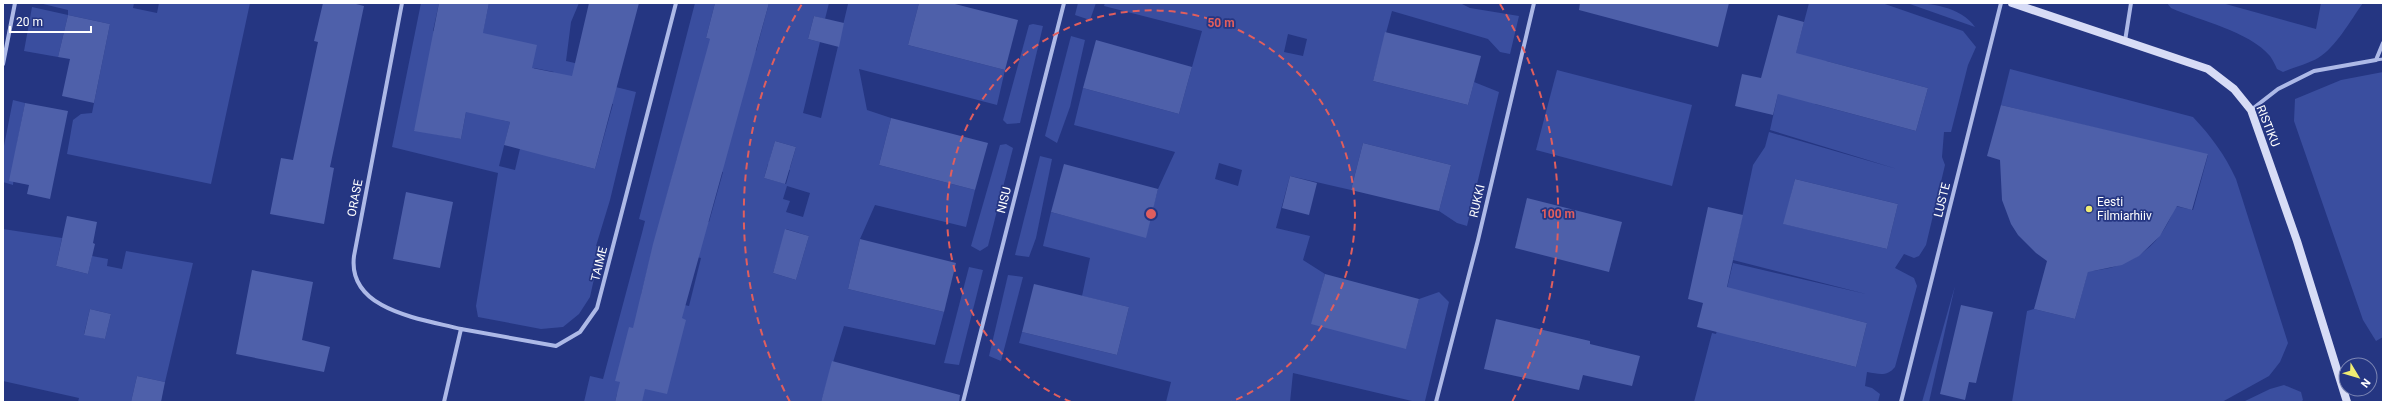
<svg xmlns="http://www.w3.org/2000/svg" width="2386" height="405" viewBox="0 0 2386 405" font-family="Roboto,sans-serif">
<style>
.green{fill:#3a4e9f;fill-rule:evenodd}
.building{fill:#4e60aa}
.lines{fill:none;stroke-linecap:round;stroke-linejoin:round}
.lane{stroke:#adb9e7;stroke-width:3}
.street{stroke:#adb9e7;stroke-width:4}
.secondary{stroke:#d7dcf6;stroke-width:8}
.ring{fill:none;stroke:#e05e5e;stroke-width:2;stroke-dasharray:7 5}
.poi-dot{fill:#f0ec72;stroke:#253682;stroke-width:1.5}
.labels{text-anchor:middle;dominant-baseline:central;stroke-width:3.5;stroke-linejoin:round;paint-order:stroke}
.street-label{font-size:12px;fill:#fff;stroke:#253682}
.poi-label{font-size:12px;fill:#fff;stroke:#253682;text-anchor:start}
.centre{fill:#e05e5e;stroke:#253682;stroke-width:2}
.ring-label{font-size:12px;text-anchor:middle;font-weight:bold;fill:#e05e5e;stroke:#253682;stroke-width:3.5;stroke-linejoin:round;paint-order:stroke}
</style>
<rect width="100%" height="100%" fill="#253682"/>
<g class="green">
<polygon points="39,3 134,3 133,8 157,13 159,3 250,3 211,184 67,154 73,120 81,114 92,113 110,24 68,15 58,57 24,51 32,7 68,15 68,10"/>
<path d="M421,3h18l-6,28 48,10 8,-38h90l-8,19 -5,39 13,3 -4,13 61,15 -26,108 -14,46 5,1 -11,50 -11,17 -16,13 -22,2 -63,-12 -2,-11 22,-133 -106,-26zM534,68l20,4 -24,12zM473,75l-12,64 -47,-9zM571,93l42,11 -18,65 -41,-11zM497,119l29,4 -11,47 -16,-4 11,-44z"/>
<path d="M695,3h20l-9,35 50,13 13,-48h60l-4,16 -11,-3 -6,23 12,3 -17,71 18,5 27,-114 -5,-1h76l-11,42 97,25 -8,35 -138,-36 8,41 24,8 -12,47 96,25 -9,37 -91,-22 -15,34 -12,50 96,23 -9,33 -91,-19 -23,76h-179l-25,-8 -2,8h-31l6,-26 13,3 39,-146 3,-12 -6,-2zM775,141l21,6 -6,21 -21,-6zM677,159l46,13 -14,50 -46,-12zM768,164l22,6 -4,14 -22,-6zM787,186l23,7 -7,24 -17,-5 4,-11 -7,-2zM786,229l23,7 -13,44 -23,-7zM653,247l48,11 -12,48 -48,-11z"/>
<polygon points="1078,3 1096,3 1090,20 1075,15"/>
<path d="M1105,3h355l10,5 49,8 -9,38 -10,-2 -12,-13 -96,-28 -19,70 95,24 6,-23 25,10 -32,134 -10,-3 -18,-12 12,-46 -88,-22 -12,47 -61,-14 -14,52 34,8 -7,24 22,14 -13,49 94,25 13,-49 20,-7 10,10 -24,99h-13l-119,-28 -3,29h-124l5,-20 -152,-39 3,-11 95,23 12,-48 -47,-11 8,-38 -47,-12 8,-34 94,25 13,-48 17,-37 -101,-27 9,-37 96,26 23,-83 -98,-25zM1288,34l19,5 -4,17 -19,-4zM1219,163l23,7 -4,16 -23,-7z"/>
<path d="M1809,3h73l81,28 13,16 -8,18 -17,67h-7l-2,25 3,8 -19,80 -7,11 -5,2 -10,-4 -9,14 19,10 3,8 -22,81c-8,10 -16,7 -28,5l-2,14 7,2 8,6 -2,8h-184l18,-69 4,1 17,-71 133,31 -133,-34 20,-95 12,-18 4,-15 128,37 -127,-39 15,-68 11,-10zM1826,61l102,27 -12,43 -101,-27zM1795,179l103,25 -11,45 -103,-25zM1764,297l103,26 -11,44 -104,-26z"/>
<path d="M1907,3c23,0 53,3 68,24z"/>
<path d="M2167,3h55l94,26 5,-26h42c-13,18 -27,44 -45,55 -8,5 -26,10 -35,14l-6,-3c-2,-4 -4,-9 -7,-13 -21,-25 -70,-35 -99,-48z"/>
<polygon points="1033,24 1043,26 1020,123 1007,124 1003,120 1029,25"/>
<polygon points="1071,36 1085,40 1070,107 1057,143 1045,136"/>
<path d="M2010,69l183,48c18,19 32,38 43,62l52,164 -8,19 -11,14 -47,26h-210l15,-91 7,-2 41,10 13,-48c42,-2 74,-25 87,-65l18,4 15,-55 -207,-50z"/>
<polygon points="1557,70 1692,105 1672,186 1536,150"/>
<polygon points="2383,72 2383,337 2376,341 2363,320 2294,121 2295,99 2300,97 2341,80"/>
<polygon points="13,100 25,103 17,144 13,185 3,182 3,151"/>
<polygon points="1006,144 1013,148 988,246 980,251 971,246 1000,145"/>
<polygon points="1040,156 1052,159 1036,238 1029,257 1015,255"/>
<path d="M3,229l59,9 -6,28 32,8 4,-18 16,3 -1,7 15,3 4,-18 67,12 -28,119 -28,-6 -6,26h-53l1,-4 -76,-17zM90,309l21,5 -6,25 -21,-5z"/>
<polygon points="969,267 983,270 959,365 944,363"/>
<polygon points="1008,275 1023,277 1001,361 989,356"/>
<polygon points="1955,286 1929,402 1922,402"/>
<polygon points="2284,385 2301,392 2303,400 2301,402 2243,402 2270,389"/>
</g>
<g class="building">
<polygon points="323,3 352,3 364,6 330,167 334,168 324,224 270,214 281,158 293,160 318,42 314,41"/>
<polygon points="439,3 489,3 483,33 537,45 532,68 572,76 589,3 639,3 595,169 504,145 510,122 466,112 461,139 414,131"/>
<polygon points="715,3 769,3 682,318 686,320 667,394 645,389 642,402 615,402 620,382 615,381 629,327 633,328 653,244 710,39 706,38"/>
<polygon points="919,3 951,3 1018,20 1005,70 908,45"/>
<polygon points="1580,3 1729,3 1718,47 1579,10"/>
<polygon points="68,15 110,24 94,103 62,96 70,59 58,57"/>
<polygon points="1778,15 1804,22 1796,53 1928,88 1916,131 1778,94 1773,115 1735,106 1742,74 1761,78"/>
<polygon points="814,16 844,23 839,47 808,39"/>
<polygon points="1385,32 1481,56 1468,105 1373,81"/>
<polygon points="1096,40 1192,67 1179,114 1083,88"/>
<polygon points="25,103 68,111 50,199 27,194 29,185 9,181"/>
<polygon points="2001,105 2208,154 2192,210 2177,206 2160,236 2139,256 2122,265 2088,272 2075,319 2034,309 2047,261 2036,253 2018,235 2011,224 2002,200 2000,160 1987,156"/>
<polygon points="891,118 988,143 975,190 879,165"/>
<polygon points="775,141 796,147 785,184 764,178"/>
<polygon points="1363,143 1451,165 1439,211 1351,190"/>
<polygon points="1064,164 1158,189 1146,238 1051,212"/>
<polygon points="1290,176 1317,183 1309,215 1282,208"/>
<polygon points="1795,179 1898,204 1887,249 1783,224"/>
<polygon points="406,192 453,202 440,268 393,259"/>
<polygon points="1527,198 1622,222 1609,272 1515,248"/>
<polygon points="1708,207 1743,215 1727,287 1867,323 1856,367 1697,327 1703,303 1688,299"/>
<polygon points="67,216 97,222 93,243 95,244 88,274 56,266"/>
<polygon points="785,229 809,236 796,280 773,273"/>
<polygon points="860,239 956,263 944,312 848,289"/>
<polygon points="252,270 313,282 302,340 330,347 324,372 236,354"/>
<polygon points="1325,274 1419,299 1406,349 1311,324"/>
<polygon points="1034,284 1129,307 1117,355 1022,332"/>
<polygon points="1961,305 1993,312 1976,383 1969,382 1965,400 1940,394"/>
<polygon points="90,309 111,314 105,339 84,335"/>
<polygon points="1496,319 1590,341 1590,344 1640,356 1632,386 1583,375 1579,390 1484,369"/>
<polygon points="832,361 960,395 959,402 821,402"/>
<polygon points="137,376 165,382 161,402 131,402"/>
</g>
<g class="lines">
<polyline class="lane" points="2376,60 2383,59"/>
<g class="street">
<path d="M402,3l-48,253c-7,55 69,63 107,73"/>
<polyline points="2125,41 2131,3"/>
<polyline points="3,64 15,3"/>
<polyline points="2251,110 2278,89 2314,71 2376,60 2383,43"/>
<polyline points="444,402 461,329 556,346 580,332 597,308 676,3"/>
<polyline points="963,402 1064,3"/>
<polyline points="1436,402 1478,240 1534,3"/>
<polyline points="1901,402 2001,3"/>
</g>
<polyline class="secondary" points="2012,3 2208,69 2234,89 2251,110 2297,241 2347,402"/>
</g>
<g class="ring">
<path d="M1071 402A204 204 0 1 1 1231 402"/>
<path d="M790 402A407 407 0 0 1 802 4M1500 4A407 407 0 0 1 1512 402"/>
</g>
<circle class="poi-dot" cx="2089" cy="209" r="4"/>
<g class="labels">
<g class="street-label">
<text transform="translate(2268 126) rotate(68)">RISTIKU</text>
<text transform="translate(355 198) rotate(-79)">ORASE</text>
<text transform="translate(1004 200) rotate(-76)">NISU</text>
<text transform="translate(1942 200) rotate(-76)">LUSTE</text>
<text transform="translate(1477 201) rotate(-77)">RUKKI</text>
<text transform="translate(599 264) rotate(-76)">TAIME</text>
</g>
<g class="poi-label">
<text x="2097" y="202">Eesti<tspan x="2097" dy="14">Filmiarhiiv</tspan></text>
</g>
</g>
<circle cx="1151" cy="214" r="6" class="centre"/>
<g class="ring-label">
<text x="1221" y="27">50 m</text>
<text x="1558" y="218">100 m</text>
</g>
<rect width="2386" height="405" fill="none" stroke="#ffffff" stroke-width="8"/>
<g transform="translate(2358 377) rotate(128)"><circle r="19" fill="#253682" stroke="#7c86b4"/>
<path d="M0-3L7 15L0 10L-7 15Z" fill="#f0ec72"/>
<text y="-6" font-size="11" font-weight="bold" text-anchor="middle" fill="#ffffff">N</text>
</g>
<path d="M10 26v6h81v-6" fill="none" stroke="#ffffff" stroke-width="2"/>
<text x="16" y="26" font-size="12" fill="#ffffff" stroke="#253682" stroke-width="3" paint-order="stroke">20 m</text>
</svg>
